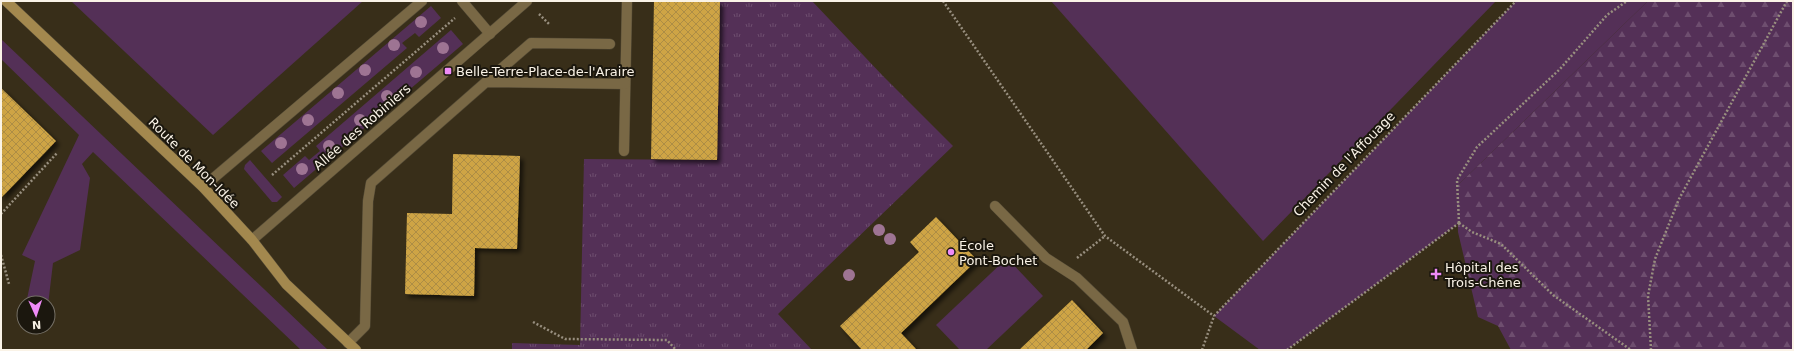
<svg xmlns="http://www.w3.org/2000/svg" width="1794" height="351" viewBox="0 0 1794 351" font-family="'DejaVu Sans',sans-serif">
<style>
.green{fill:#543057}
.forest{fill:url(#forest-firs)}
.park{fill:url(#park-tufts)}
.building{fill:url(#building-cross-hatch);filter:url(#shadow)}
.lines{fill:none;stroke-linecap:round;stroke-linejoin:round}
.service-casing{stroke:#534a36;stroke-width:11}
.minor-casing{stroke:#534a36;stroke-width:11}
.secondary-casing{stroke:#534a36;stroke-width:11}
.path{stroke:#988f7f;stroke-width:2.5;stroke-dasharray:2 2;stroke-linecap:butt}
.service{stroke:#796845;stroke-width:10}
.minor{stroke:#796845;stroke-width:10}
.secondary{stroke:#a3884e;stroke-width:10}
.tree{fill:#9e7493}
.poi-dot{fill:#ef8bf7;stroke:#1b170e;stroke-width:1.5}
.labels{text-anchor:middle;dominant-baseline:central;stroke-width:4;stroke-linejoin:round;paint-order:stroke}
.poi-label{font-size:13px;fill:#faf3e7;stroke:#1b170e;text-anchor:start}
.street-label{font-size:13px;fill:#faf3e7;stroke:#1b170e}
</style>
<defs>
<pattern id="forest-firs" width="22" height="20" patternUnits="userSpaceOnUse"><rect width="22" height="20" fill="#543057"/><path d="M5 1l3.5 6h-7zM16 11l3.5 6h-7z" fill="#6e4e6f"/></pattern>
<pattern id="park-tufts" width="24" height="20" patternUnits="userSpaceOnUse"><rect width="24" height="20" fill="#543057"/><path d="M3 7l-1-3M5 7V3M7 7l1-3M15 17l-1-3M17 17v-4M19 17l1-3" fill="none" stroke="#6e4e6f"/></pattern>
<pattern id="building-cross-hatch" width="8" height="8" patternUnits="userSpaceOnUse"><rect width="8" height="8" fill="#cea444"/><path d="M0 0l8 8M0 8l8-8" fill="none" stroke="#ad8d44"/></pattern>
<filter id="shadow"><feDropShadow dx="3.5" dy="3.5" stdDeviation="2" flood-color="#0009"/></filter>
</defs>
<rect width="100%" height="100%" fill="#382e19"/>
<g class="green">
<polygon points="71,1 363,1 213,135"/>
<polygon points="1051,1 1496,1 1263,241"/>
<polygon points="1516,1 1648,1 1457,186 1459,223 1287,350 1260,350 1214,316"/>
<polygon points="431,6 441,18 419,37 415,33 402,43 407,48 272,163 261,151"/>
<polygon points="451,30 463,44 294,188 283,175 305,156 309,160 320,151 316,146"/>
<polygon points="1,39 328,350 301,350 93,152 82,164 90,178 80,250 53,263 48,305 48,303 27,299 35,261 22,255 79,135 1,59"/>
<polygon points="250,160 282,197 277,202 272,202 244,169 245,165"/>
<polygon points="1007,258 1043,296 986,350 960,350 936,325"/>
</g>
<polygon class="forest" points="1648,1 1793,1 1793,350 1511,350 1498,326 1478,317 1458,232 1457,186"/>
<polygon class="park" points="720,1 812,1 882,75 953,146 778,314 812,350 512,350 512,343 580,345 584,159 717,160"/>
<g class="building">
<polygon points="654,1 720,1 717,160 651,159"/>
<polygon points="1,88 56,141 1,198"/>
<polygon points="453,154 520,156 517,249 475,248 474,296 405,294 407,213 452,214"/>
<polygon points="936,217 977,260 901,333 917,350 862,350 840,326 919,252 910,242"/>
<polygon points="1072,300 1103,333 1086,350 1019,350"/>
</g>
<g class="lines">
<g class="service-casing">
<g id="service">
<polyline points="462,1 490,34"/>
<polyline points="486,82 531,43 610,44"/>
<polyline points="624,151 627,1"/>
<polyline points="995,206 1046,258 1077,278 1123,322 1132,350"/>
<polyline points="348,343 365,326 368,201 371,183 486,82 625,84"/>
</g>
</g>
<g class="minor-casing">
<g id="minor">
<polyline points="203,187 422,1"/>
<polyline points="252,240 527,1"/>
</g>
</g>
<g class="secondary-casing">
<polyline id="secondary" points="6,1 203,187 252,240 286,284 356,350"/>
</g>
<g class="path">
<polyline points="943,1 1105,236 1214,316"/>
<polyline points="539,14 549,24"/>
<polyline points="272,175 455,18"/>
<polyline points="1,214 57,153"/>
<polyline points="1459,223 1457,180 1477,147 1560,69 1607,15 1627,1"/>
<polyline points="1459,223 1472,232 1501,244 1553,295 1631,350"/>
<polyline points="1,255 9,284"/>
<polyline points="1077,258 1105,236"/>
<polyline points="533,322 565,339 667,340 676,350"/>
<polyline points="1202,350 1214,316 1516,1"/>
<polyline points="1287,350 1459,223"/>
<polyline points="1651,350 1648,296 1655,259 1679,199 1787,1"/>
</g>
<use href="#service" class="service"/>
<use href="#minor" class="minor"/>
<use href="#secondary" class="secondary"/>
</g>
<g class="tree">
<circle cx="421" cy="22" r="6"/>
<circle cx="394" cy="45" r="6"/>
<circle cx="443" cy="48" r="6"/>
<circle cx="365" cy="70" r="6"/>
<circle cx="416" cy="72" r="6"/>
<circle cx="338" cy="93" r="6"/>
<circle cx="387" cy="96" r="6"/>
<circle cx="308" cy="120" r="6"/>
<circle cx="360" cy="120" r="6"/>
<circle cx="281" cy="143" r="6"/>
<circle cx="329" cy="146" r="6"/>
<circle cx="302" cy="169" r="6"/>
<circle cx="879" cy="230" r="6"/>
<circle cx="890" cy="239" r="6"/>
<circle cx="849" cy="275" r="6"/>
</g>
<g class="poi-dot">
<rect x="444" y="67" width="8" height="8" rx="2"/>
<circle cx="951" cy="252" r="4"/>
<path d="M1434 268h4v4h4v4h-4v4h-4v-4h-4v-4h4z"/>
</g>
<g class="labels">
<g class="poi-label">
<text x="456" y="71">Belle-Terre-Place-de-l'Araire</text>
<text x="959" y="245">École<tspan x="959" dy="15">Pont-Bochet</tspan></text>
<text x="1445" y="267">Hôpital des<tspan x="1445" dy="15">Trois-Chêne</tspan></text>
</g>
<g class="street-label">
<text transform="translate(362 127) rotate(-41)">Allée des Robiniers</text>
<text transform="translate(194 163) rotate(45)">Route de Mon-Idée</text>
<text transform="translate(1344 164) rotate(-46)">Chemin de l'Affouage</text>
</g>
</g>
<rect width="1794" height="351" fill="none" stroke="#faf3e7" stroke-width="4"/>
<g transform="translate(36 315) rotate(177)"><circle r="19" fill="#1b170e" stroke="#746f65"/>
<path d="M0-3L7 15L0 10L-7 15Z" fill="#ef8bf7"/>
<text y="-6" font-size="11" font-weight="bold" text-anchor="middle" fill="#faf3e7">N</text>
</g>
</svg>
